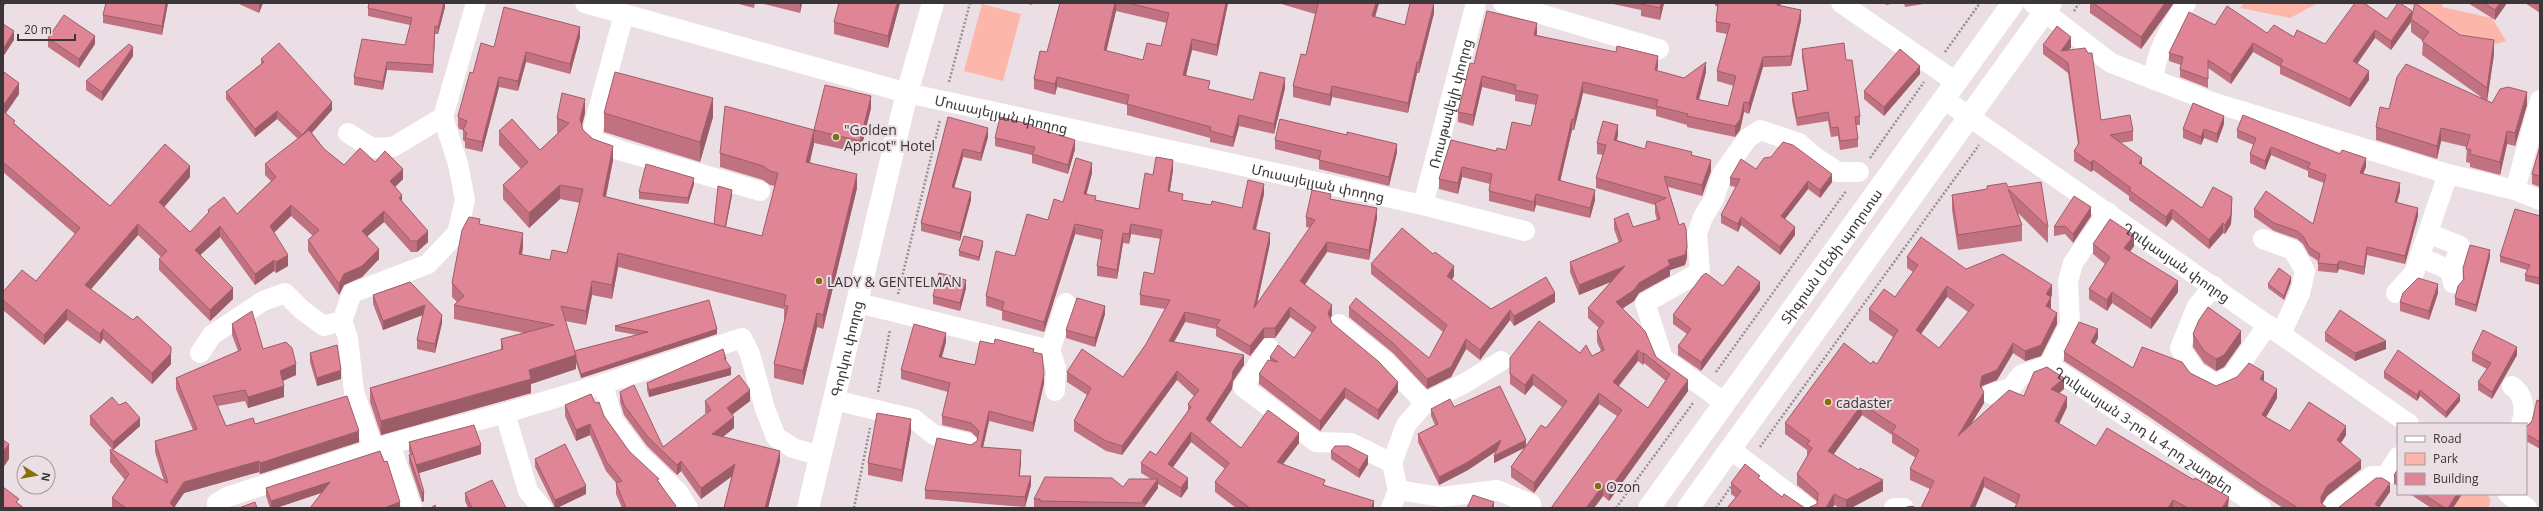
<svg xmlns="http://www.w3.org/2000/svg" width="2543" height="511" viewBox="0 0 2543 511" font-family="'Open Sans','Noto Sans Armenian',sans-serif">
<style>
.green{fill:#fcb6aa}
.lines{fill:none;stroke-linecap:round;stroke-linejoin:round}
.path{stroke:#978e92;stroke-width:2.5;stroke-dasharray:2 2;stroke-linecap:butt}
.minor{stroke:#fff;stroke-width:20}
.major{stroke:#fff;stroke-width:22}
.wall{fill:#c17280;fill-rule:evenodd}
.shaded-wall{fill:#9d5d68}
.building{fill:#e08595;stroke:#9d5d68;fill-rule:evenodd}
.poi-dot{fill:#866e0c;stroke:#ebdee4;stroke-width:1.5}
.labels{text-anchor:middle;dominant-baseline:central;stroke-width:4;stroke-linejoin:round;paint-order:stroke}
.street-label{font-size:14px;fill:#3b3638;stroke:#ebdee4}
.poi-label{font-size:14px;fill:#3b3638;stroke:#ebdee4;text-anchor:start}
</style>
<rect width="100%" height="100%" fill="#ebdee4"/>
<g class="green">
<polygon points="2244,3 2318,3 2290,18 2240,8"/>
<polygon points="2398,3 2443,3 2442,7 2492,18 2506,41 2479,49 2414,6"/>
<polygon points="982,4 1021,14 1003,81 964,71"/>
<polygon points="2458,494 2487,494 2491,501 2488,508 2451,508"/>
</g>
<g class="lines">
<g class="path">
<polyline points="2074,11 2079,3"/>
<polyline points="1945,52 1980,3"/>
<polyline points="949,82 970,3"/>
<polyline points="1870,158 1924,82"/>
<polyline points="898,294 940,120"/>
<polyline points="1716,372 1846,191"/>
<polyline points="878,392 890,330"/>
<polyline points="1760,447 1979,145"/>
<polyline points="854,508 870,428"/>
<polyline points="1616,508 1693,403"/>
<polyline points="1716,508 1732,485"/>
</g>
<g class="minor">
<path id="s1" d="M585,3l322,90 516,112 102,26"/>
<polyline points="1503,3 1659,49"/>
<polyline points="1841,3 1956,82"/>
<polyline points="2033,3 2111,63 2212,102 2448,174 2515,190 2540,200"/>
<polyline points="624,14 591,136 597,142 622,151 760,191"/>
<path d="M2154,80c0,-27 18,-54 32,-77"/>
<path id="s2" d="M1944,99l465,325"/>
<polyline points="348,133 372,148 393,147 443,117 476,3"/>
<polyline points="2515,190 2540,100"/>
<path id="s3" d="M1423,205l53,-202"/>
<path id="s4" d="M2108,212l-35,51 -5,19 2,42 -21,41 212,143"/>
<polyline points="2428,233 2460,246 2451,274 2453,283"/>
<polyline points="2263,239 2293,250 2305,271 2300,293 2281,334"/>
<polyline points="2420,257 2452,271"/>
<polyline points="2214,286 2197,306 2180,348 2196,372 2216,384 2232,376 2262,333 2270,326"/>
<polyline points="2396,293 2414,273 2448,174"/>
<polyline points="858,303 1050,350 1066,303"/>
<polyline points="342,321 348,338 354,392 374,450"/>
<polyline points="1339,324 1386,362 1425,403"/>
<polyline points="1269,348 1243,387 1316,442 1351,443 1392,463"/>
<polyline points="1050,350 1056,368 1055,391"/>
<polyline points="200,353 212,335 263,301 285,293 302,310 324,326 342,321 352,293 428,264 457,233 465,200 458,164 443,117"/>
<polyline points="603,384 742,338 750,354 765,409 776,437 793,448 821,456"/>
<path d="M2512,386c12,8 14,25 9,38"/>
<polyline points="1991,394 2011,388 2021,375 2049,365"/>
<polyline points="834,400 914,419 934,435 968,443"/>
<polyline points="1725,403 1663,358 1645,303 1700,272 1697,234 1703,217 1714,199 1722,174 1748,138 1760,130 1799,143 1815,157 1838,172 1859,172"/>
<polyline points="505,413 603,384 613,420 638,454 678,492 688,508"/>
<polyline points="390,444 412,508"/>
<polyline points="1730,449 1808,508"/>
<polyline points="1398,490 1441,497 1497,490 1531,504"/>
<polyline points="2508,494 2527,508"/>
<polyline points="217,508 217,503 227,497 390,444 505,413 528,491 542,508"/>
<polyline points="1391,508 1398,490 1392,463 1406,425 1425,403 1465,383 1501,361"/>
<polyline points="1894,508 1904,508"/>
<polyline points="2332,508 2336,503 2372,476 2386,476 2398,457"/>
</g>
<g class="major">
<path id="s5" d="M808,508l99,-415 26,-90"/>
<path id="s6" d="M1649,508l364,-505"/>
<polyline points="1688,508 2051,3"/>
</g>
</g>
<g class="wall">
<polygon points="106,3 168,3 162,35 103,23 103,15"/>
<polygon points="239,3 263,3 259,13 239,4"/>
<polygon points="367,3 445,3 445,7 438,34 435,34 433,73 387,70 383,90 354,85 354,77 405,45 410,25 368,16 368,8 369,3"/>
<polygon points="735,3 755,3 754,8"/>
<polygon points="760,3 802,3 800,13"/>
<polygon points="900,3 888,48 834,34 834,22"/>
<polygon points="1025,3 1033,3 1032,5"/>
<path d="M1060,3h168l-11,53 -25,-6 -6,26 24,14 43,10 32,-12 -11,46 -35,-8 -6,21 -23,-5v-4l-83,-23v-10l-70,-18 -2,8 -21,-6v-10l13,-27zM1116,11l51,12 -6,23 -18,14 -37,-9z"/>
<polygon points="1278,3 1379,3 1375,17 1405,25 1434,13 1419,73 1417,73 1408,113 1332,97 1330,106 1293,97 1293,86 1306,55 1315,14"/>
<polygon points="1613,3 1664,3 1660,20 1641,16 1641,10 1613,4"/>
<polygon points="1715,3 1781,3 1780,5 1801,20 1791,66 1763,67 1749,114 1744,112 1740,130 1735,137 1687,127 1687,125 1656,116 1656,110 1583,93 1574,130 1572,130 1560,181 1595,200 1590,218 1536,205 1534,212 1489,201 1489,191 1490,184 1462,177 1458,194 1439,189 1439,179 1451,140 1496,151 1506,150 1531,126 1536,105 1515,101 1515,95 1482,87 1473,126 1458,122 1458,112 1474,64 1537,33 1536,35 1658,66 1657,71 1684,78 1706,72 1699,100 1728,106 1734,86 1717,81 1717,71 1727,34 1716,32 1716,22 1718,6 1715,6"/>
<polygon points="1885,3 1896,3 1886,5"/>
<polygon points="1904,3 1929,3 1905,7"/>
<polygon points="2090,3 2174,3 2141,49 2090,13"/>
<polygon points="2468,3 2507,3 2495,20"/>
<polygon points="2525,3 2540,3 2540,13"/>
<polygon points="2412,14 2460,35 2494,54 2487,100 2492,103 2527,105 2515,146 2507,144 2500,175 2470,167 2470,163 2466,162 2467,147 2441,141 2437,159 2376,140 2376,127 2389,109 2481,97 2422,55 2423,41 2411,32 2411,22 2391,50 2375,38 2358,63 2369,80 2350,107 2280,74 2280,67 2253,52 2231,84 2208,68 2208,88 2180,77 2180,69 2181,65 2169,61 2169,53 2215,25 2294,37 2325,44 2387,19"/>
<polygon points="580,37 570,74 526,62 518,91 499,87 482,152 465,148 465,142 463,140 463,130 459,129 458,126 458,116 473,73 494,47"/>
<polygon points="48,38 95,44 79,68 48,47"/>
<polygon points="2043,45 2071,47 2069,50 2101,120 2133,131 2133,141 2120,143 2142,165 2202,208 2232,206 2231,224 2225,234 2223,233 2209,249 2172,219 2166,227 2129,200 2129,196 2093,170 2091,172 2074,161 2074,151 2078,145 2068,73 2043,54"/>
<polygon points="1802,49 1846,60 1860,116 1860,125 1856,125 1858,139 1858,147 1840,150 1838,136 1831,137 1828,121 1797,126 1792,101 1792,93 1807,90 1802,58"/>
<polygon points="133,56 102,101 86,90 86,81"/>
<polygon points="261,59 332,110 312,133 324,149 344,165 375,162 403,179 395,187 402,202 428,242 417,252 411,252 384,222 367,236 379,259 362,277 344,285 339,295 308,251 308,240 313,236 291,216 274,233 288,266 276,273 274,271 255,285 220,237 200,255 233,299 210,321 159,270 159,259 161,257 138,235 91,289 171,364 152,384 103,339 100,344 67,320 44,345 3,310 3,292 36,281 75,234 3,172 3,73 19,94 6,113 15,124 110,206 190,177 164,207 190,232 208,214 208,210 237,214 271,181 265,175 265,164 298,139 277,119 255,137 226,99 226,92 261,64"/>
<polygon points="1920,74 1884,116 1864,99 1864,91"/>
<polygon points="871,108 860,153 814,143 814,130"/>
<polygon points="585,113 582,126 583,130 613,160 606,197 714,224 732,195 726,227 762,236 775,186 770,185 763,180 720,167 720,153 814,144 810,162 857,188 823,329 817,327 803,385 774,378 774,364 785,319 784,319 784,309 618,267 612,299 592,295 586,325 565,321 574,351 637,335 615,331 615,326 717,334 581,378 576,363 576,369 531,384 531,393 381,435 370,402 370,388 501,350 501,339 524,333 454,319 454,305 457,302 452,297 452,283 480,224 523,247 522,255 550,260 567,253 580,203 560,199 529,228 503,199 503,185 521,169 499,145 499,131 540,150 558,133 557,132 557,118"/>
<polygon points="604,113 713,117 700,162 604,132"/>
<polygon points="948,117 988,137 981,161 963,157 954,188 971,200 960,241 921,231 921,223"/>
<polygon points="2224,124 2217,143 2204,138 2201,145 2183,138 2183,129"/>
<polygon points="1033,128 1075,149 1068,174 1032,163 1032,155 995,146 995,138"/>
<polygon points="2237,130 2366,167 2363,174 2400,191 2397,202 2418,216 2405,264 2367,255 2364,275 2339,269 2337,273 2318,271 2318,261 2309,255 2303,244 2297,239 2274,231 2254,217 2254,209 2313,224 2324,183 2308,177 2308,171 2271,155 2265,170 2250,163 2250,154 2254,145 2237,138"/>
<path d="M1618,135l-1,5 28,9 47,6 19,16 -9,25 -34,-9 19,71 -2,7 -15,5v6l-31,17 -5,8 -12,7 34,49 32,34 -79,110 -6,-5 -9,12 23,-92 -18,-12 -65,89 -23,-16v-10l13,-19 -30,15 2,-12 -28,19 -29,15 -21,-43v-8l17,-9 -4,-9v-7l23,-2 72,39 20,-18 16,-21 -29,-22 -8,10 -15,-11v-26l70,-5 12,3 9,-5 -4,-9v-11l2,-3 -11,-10v-10l23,-26 -32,13 -9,-23v-10l49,-19 -5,-14v-10l19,8 24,-7 -2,-7v-8l-59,-17v-10l7,-23 -6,-1v-11zM1638,361l5,4 1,-2 22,18 -18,27 -29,-22z"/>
<polygon points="1275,140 1397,152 1389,186 1319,169 1319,160 1275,149"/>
<polygon points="2540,146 2540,187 2532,184 2532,174"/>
<polygon points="1756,169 1832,182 1820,198 1808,189 1785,219 1795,235 1780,255 1741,225 1738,232 1721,223 1721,215 1736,187 1730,186 1730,178"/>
<polygon points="1173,170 1170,191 1183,200 1211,205 1242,208 1264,194 1256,230 1270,243 1257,304 1310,228 1306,227 1306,217 1331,200 1377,218 1369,260 1327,252 1305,285 1332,315 1330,319 1332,323 1398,392 1378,420 1345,398 1320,431 1259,384 1259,374 1270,361 1270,357 1294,358 1312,333 1290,317 1275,338 1264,338 1250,356 1216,336 1216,329 1185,322 1174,342 1244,365 1233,381 1232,389 1210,423 1241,448 1299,443 1283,464 1325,485 1374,508 1236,508 1215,492 1215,482 1225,469 1191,442 1173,467 1188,488 1181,498 1158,484 1158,488 1145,506 1145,508 1040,508 1034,507 1034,499 1123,487 1151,479 1141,473 1141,463 1156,455 1188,411 1188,404 1194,396 1177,380 1122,455 1106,451 1074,431 1074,421 1087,395 1067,382 1067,372 1123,377 1146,344 1165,309 1140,305 1140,295 1154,274 1161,239 1131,234 1129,244 1123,243 1117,279 1097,276 1097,266 1102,240 1075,234 1044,332 1002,320 1002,311 986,306 986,296 1015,256 1063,202 1092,173 1086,194 1096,200 1139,209 1153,175"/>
<polygon points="694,184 688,204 639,199 639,192"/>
<polygon points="1987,186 2008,187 2048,227 2048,243 2018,213 2022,225 2022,241 1958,250 1952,210 1952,195 1987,189"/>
<polygon points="2091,216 2073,243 2065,234 2054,236 2054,227"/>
<polygon points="2540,216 2540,285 2525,281 2525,275 2527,270 2500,262 2500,256"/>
<polygon points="2093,244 2134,246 2130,252 2178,292 2151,329 2112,303 2107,311 2089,299 2089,289 2105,264 2093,254"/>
<polygon points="983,245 979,261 959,256 959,251"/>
<path d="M1907,257l59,12 86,26 -1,2v11l-1,1 7,15 -16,32 -16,5 -12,-8 -16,27 -15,6v3l2,14 -13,21 53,-28 40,-7 -5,4 8,14 -8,17 37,22 133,61 -1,1h-213l1,-4 -32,-17 -54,2 -20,-9v-11l6,-11 -24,-15v-8l-30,-20 -29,40 50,36 -32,17h-11l-6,-3 -1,3h-25l9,-4 1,-2 -21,-17v-11l11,-19h-1v-5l-22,-16v-11l86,-59h6l16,-27 -24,-17v-11l26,-12 18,-25 -6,-4zM1947,297l21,15 -29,36 -18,-14z"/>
<polygon points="2490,257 2476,312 2455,305 2455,298 2463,280 2463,268"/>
<polygon points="1371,264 1454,276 1452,280 1491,309 1555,302 1514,326 1510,320 1480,360 1466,349 1451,377 1427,389 1393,353 1349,317 1349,307 1429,358 1443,332 1371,274"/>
<polygon points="410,282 442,323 435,353 417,349 417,340 423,315 383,330 373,304 373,295"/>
<polygon points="2291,282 2284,300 2268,288 2268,284"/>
<polygon points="1723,286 1760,290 1701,371 1678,355 1678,346 1687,334 1673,324 1673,315"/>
<polygon points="966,288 960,311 933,304 933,296"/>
<polygon points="2438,293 2429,320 2400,311 2400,302"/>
<polygon points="1105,314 1095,347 1066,338 1066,330"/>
<polygon points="232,324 296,375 283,381 284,397 248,408 245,401 218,406 226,426 255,424 359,442 260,474 259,472 184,493 174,507 175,508 112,508 112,498 125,480 110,462 110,451 113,450 90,425 90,416 119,405 140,426 113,450 164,481 155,452 155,441 193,430 176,389 176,378 238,351 232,335"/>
<polygon points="2325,333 2386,349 2355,361 2325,341"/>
<polygon points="2193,334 2241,343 2224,367 2216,371 2204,363 2193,347"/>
<polygon points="2098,338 2094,344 2133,368 2190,373 2216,386 2264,381 2277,398 2266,417 2290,431 2346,435 2341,443 2361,469 2327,496 2322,504 2327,508 2283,508 2260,493 2148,416 2064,361 2064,352"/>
<polygon points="946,342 942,357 975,365 1034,352 1044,383 1033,432 989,421 983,447 1021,459 1020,476 1031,485 1025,507 925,499 925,490 971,445 977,441 977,438 971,432 942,425 942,416 948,392 901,379 901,370"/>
<polygon points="723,349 726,359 726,362 731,375 649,397 647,390 647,383"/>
<polygon points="310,353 341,379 317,386 310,362"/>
<polygon points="2472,353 2517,355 2492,399 2478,390 2478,382 2487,369 2472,361"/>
<polygon points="2384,372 2460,401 2446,418 2420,396 2417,401 2384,378"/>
<polygon points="620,392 663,447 706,414 705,412 705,401 750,401 732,415 734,428 723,437 780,461 768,508 724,508 732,476 701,499 681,471 677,475 647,446 624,415 620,402"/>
<polygon points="2540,401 2540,449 2526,441 2526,427 2532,421"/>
<polygon points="595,403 604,416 629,451 659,482 676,508 622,508 616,494 616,483 606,471 590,435 576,441 565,416 565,405"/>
<polygon points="911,432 902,482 868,475 868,463"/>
<polygon points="409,442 481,454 419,473 424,501 422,502 409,463 409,455 410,454 409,451"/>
<polygon points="1331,451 1368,464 1359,478 1331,459"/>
<polygon points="535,459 586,494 557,508 555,508 535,467"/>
<polygon points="384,462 400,508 321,493 276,508 270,508 266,496 266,488"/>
<polygon points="2398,469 2398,486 2394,484 2394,475"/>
<polygon points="1760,480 1782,497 1735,497 1731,494 1731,483"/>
<polygon points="465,493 506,508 468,508 465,501"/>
<polygon points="2410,494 2462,494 2453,508 2431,508"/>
</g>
<g class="shaded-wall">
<polygon points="3,3 6,3 3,7"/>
<polygon points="166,3 168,3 162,35 162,26"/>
<polygon points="259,3 263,3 259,13"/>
<polygon points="444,3 445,3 445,7 438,34 438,27"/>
<polygon points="800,3 802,3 800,13"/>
<polygon points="897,3 900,3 888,48 888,36"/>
<polygon points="1115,3 1116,3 1116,11 1104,61 1104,50"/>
<polygon points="1226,3 1228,3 1217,56 1217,45"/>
<polygon points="1376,3 1379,3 1372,27 1372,16"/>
<polygon points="1434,3 1434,13 1419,73 1419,62"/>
<polygon points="1661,3 1664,3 1660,20 1660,8"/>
<polygon points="1777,3 1781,3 1777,15"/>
<polygon points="2165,3 2174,3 2141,49 2141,37"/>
<polygon points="2500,3 2507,3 2495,20 2495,10"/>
<polygon points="1801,10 1801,20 1791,66 1791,56"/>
<polygon points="2412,11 2412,20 2411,19 2411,22 2391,50 2391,41"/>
<polygon points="1537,23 1537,33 1534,45 1534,35"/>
<polygon points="435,26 435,34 433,73 433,65"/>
<polygon points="580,27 580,37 570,74 570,64"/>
<polygon points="2375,30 2375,38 2353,69 2353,61"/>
<polygon points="14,31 14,40 3,57 3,49"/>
<polygon points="95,36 95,44 79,68 79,59"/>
<polygon points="2071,37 2071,47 2062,59 2061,51"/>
<polygon points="1192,39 1192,50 1183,86 1183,75"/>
<polygon points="2494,40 2494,54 2487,102 2487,88"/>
<polygon points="2253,43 2253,52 2231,84 2231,75"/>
<polygon points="133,47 133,56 102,101 102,92"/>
<polygon points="526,52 526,62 518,91 518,81"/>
<polygon points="1658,56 1658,66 1655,81 1655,70"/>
<polygon points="1763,57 1763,67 1749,114 1749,103"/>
<polygon points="387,62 387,70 383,90 383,82"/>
<polygon points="1417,62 1417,73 1408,113 1408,103"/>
<polygon points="1706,62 1706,72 1696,110 1696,99"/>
<polygon points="1920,66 1920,74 1884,116 1884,107"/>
<polygon points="2369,71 2369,80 2350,107 2350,99"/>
<polygon points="1482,76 1482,87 1473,126 1473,115"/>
<polygon points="499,77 499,87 482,152 482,142"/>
<polygon points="1057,77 1057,87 1055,95 1055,84"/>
<polygon points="1285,78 1285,88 1274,134 1274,124"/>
<polygon points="1583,82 1583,93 1574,130 1574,120"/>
<polygon points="19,83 19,94 3,117 3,106"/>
<polygon points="1332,86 1332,97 1330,106 1330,95"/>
<polygon points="2527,92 2527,105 2515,146 2515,133"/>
<polygon points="871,96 871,108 860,153 860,141"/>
<polygon points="713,98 713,117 700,162 700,142"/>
<polygon points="585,99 585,113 580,133 580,119"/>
<polygon points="332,102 332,110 302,143 302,135"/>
<polygon points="1744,102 1744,112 1740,130 1735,137 1735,126"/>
<polygon points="277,111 277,119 255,137 255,129"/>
<polygon points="1239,115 1239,126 1233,147 1233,137"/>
<polygon points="2224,116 2224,124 2217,143 2217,134"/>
<polygon points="1572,119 1572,130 1558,191 1558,180"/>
<polygon points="1618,125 1618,135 1614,150 1614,140"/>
<polygon points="988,128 988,137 981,161 981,153"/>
<polygon points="2441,128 2441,141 2437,159 2437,146"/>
<polygon points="2204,129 2204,138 2201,145 2201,137"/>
<polygon points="814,130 814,144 806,176 806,162"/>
<polygon points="2507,131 2507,144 2500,175 2500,162"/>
<polygon points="1075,140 1075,149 1068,174 1068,165"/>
<polygon points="1397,144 1397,152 1389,186 1389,177"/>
<polygon points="613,146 613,160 603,210 603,196"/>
<polygon points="2271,147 2271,155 2265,170 2265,161"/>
<polygon points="963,149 963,157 952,195 952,187"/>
<polygon points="2142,158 2142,168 2139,163"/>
<polygon points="2366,158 2366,167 2360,181 2360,173"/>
<polygon points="1173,160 1173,170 1168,201 1168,191"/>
<polygon points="1711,160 1711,171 1702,196 1702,185"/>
<polygon points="2093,160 2093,170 2091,172 2091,163"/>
<polygon points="1092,163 1092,173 1084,204 1084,194"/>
<polygon points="190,166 190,177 159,213 159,202"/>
<polygon points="1462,167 1462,177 1458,194 1458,183"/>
<polygon points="403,169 403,179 390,192 390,181"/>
<polygon points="857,174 857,188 823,329 823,315"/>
<polygon points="1832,174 1832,182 1820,198 1820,190"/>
<polygon points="694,178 694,184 688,204 688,198"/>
<polygon points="1808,181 1808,189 1781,224 1781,216"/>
<polygon points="2400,183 2400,191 2395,210 2395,202"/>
<polygon points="1264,184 1264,194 1253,239 1253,229"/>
<polygon points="560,185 560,199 529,228 529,213"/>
<polygon points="732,190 732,195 725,231 725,227"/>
<polygon points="1595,190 1595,200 1590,218 1590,208"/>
<polygon points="971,192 971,200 960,241 960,233"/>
<polygon points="1536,194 1536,205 1534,212 1534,202"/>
<polygon points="402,195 402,206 399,198"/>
<polygon points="2232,197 2232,206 2231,224 2225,234 2225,225"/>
<polygon points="291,205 291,216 270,236 270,226"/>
<polygon points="2091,207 2091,216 2073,243 2073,234"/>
<polygon points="1377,208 1377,218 1369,260 1369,250"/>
<polygon points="2418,208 2418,216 2405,264 2405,256"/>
<polygon points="2172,209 2172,219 2166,227 2166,217"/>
<polygon points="384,211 384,222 362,241 362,231"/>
<polygon points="1741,217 1741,225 1738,232 1738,224"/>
<polygon points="2223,223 2223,233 2209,249 2209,240"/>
<polygon points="138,224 138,235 85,296 85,285"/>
<polygon points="1075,224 1075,234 1044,332 1044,322"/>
<polygon points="1131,224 1131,234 1129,244 1129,234"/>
<polygon points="220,226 220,237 195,260 195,250"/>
<polygon points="1795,227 1795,235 1780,255 1780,247"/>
<polygon points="428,231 428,242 417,252 417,241"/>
<polygon points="523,233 523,247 519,268 519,254"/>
<polygon points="1123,233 1123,243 1117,279 1117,270"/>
<polygon points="1270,233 1270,243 1254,318 1254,308"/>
<polygon points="2134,235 2134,246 2124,259 2124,248"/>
<polygon points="983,241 983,245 979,261 979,257"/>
<polygon points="1327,242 1327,252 1300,291 1300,281"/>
<polygon points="1687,247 1687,258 1685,265 1670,270 1670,276 1639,293 1634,301 1616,313 1616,302 1668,260"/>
<polygon points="2367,247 2367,255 2364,275 2364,267"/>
<polygon points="379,249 379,259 362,277 344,285 339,295 339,284 344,274"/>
<polygon points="2490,250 2490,257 2476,312 2476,305"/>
<polygon points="618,253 618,267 612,299 612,285"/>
<polygon points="288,255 288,266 276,273 276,262"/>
<polygon points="274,260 274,271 255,285 255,274"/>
<polygon points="2339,261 2339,269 2337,273 2337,265"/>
<polygon points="1454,266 1454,276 1447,286 1447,276"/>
<polygon points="1625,266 1625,276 1579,295 1579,285"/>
<polygon points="2291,277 2291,282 2284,300 2284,296"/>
<polygon points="966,280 966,288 960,311 960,303"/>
<polygon points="592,281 592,295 586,325 586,311"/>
<polygon points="2178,281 2178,292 2151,329 2151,319"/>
<polygon points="1760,282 1760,290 1701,371 1701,362"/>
<polygon points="2438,284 2438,293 2429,320 2429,311"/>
<polygon points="2052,285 2052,295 2046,305 2046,294"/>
<polygon points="1947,286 1947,297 1916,341 1916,330"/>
<polygon points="233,288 233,299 210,321 210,310"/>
<polygon points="2112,292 2112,303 2107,311 2107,300"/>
<polygon points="1555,293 1555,302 1514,326 1514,316"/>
<polygon points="2051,297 2051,308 2046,317 2046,306"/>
<polygon points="425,305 425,314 383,330 383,321"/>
<polygon points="1332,305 1332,315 1328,323 1328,313"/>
<polygon points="1105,306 1105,314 1095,347 1095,338"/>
<polygon points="1290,307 1290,317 1275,338 1275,328"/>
<polygon points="67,309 67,320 44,345 44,335"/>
<polygon points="1510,310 1510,320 1480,360 1480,350"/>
<polygon points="1185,312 1185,322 1169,351 1169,341"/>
<polygon points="817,313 817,327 803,385 803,371"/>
<polygon points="2057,313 2057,324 2041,356 2025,361 2025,351"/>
<polygon points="442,315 442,323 435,353 435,344"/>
<polygon points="1264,328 1264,338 1250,356 1250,346"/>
<polygon points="103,329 103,339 100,344 100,334"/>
<polygon points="717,329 717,334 581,378 581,374"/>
<polygon points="2098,329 2098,338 2091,352 2091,342"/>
<polygon points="2241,331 2241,343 2224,367 2216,371 2216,359"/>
<polygon points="946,333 946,342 939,366 939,357"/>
<polygon points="1466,339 1466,349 1451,377 1427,389 1427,379"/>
<polygon points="2386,341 2386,349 2355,361 2355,353"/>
<polygon points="2013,343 2013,353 1997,380 1982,386 1980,397 1980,386 1982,376"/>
<polygon points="2517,347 2517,355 2492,399 2492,392"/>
<polygon points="1638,350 1638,361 1613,392 1613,382"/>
<polygon points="171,353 171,364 152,384 152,373"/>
<polygon points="1644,353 1644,363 1643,365 1643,354"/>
<polygon points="576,355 576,369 531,384 531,393 381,435 381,421 529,370"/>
<polygon points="1244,355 1244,365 1233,381 1232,389 1206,429 1206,419 1233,371"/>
<polygon points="296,364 296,375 280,382 280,371"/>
<polygon points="731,368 731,375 649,397 649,390"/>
<polygon points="341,370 341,379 317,386 317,378"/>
<polygon points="1177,371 1177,380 1122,455 1122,446"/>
<polygon points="2264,372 2264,381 2260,379"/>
<polygon points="1044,374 1044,383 1033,432 1033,423"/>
<polygon points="1533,374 1533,385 1525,395 1525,385"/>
<polygon points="2064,378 2064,389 2051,400 2051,389"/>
<polygon points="1688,380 1688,391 1609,501 1609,490"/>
<polygon points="1398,382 1398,392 1378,420 1378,410"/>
<polygon points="284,386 284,397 248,408 248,397"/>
<polygon points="1345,388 1345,398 1320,431 1320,421"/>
<polygon points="2277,389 2277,398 2262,424 2262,415"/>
<polygon points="750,390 750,401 727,418 727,408"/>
<polygon points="2420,390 2420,396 2417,401 2417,395"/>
<polygon points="1984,392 1984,403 1958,446 1958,436"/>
<polygon points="1599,393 1599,404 1534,493 1534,483"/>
<polygon points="2460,395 2460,401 2446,418 2446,412"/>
<polygon points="2067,397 2067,407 2055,432 2055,421"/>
<polygon points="1862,404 1862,415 1828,462 1828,451"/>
<polygon points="989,411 989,421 981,456 981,447"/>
<polygon points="734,417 734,428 712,445 712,434"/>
<polygon points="140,418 140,426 113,450 113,442"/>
<polygon points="911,419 911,432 902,482 902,470"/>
<polygon points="590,424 590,435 576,441 576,430"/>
<polygon points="2346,426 2346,435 2337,449 2337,440"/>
<polygon points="359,431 359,442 260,474 260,463"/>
<polygon points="1191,432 1191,442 1168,474 1168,464"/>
<polygon points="1299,433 1299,443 1277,472 1277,462"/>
<polygon points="1501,440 1501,448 1468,470 1439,485 1439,477"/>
<polygon points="1526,440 1526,447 1494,463 1494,456"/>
<polygon points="9,444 9,459 3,468 3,452"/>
<polygon points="481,445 481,454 416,474 416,465"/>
<polygon points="1021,450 1021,459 1019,485 1019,476"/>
<polygon points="780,451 780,461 768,508 765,508"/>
<polygon points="1368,456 1368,464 1359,478 1359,470"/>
<polygon points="2361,460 2361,469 2327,496 2321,506 2321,497 2327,486"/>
<polygon points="259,461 259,472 184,493 174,508 170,503 184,482"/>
<polygon points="681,461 681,471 677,475 677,465"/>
<polygon points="735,464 735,474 701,499 701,488"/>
<polygon points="1031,476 1031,485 1025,507 1025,497"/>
<polygon points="1984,477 1984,487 1975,508 1970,508"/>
<polygon points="1188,478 1188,488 1181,498 1181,488"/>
<polygon points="1158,479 1158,488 1145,506 1145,503 1142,501"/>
<polygon points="1883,480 1883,491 1851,508 1846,508 1846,500"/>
<polygon points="330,482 330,490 276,508 271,508 271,501"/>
<polygon points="2390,483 2390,492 2379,508 2375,504"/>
<polygon points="1603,485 1603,496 1594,508 1586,508"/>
<polygon points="586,486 586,494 557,508 555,508 555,500"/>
<polygon points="424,492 424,501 422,502 422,493"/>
<polygon points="1834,494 1834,505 1833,508 1826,508"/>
<polygon points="2457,494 2462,494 2453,508 2448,508"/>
<polygon points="2229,497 2228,508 2222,508"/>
<polygon points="2173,500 2173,508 2168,508"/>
<polygon points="1374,501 1374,508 1371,508"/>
<polygon points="400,502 400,508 384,508"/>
<polygon points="1494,502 1494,508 1491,508"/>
</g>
<g class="building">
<polygon points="106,3 166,3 162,26 103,15"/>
<polygon points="369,3 444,3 438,27 435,26 433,65 387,62 383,82 354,77 362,39 405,45 412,18 368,8"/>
<polygon points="839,3 897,3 888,36 834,22"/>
<polygon points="1060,3 1115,3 1104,50 1143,60 1147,43 1161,46 1169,13 1128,3 1226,3 1217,45 1192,39 1183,75 1210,81 1208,89 1253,100 1260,72 1285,78 1274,124 1239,115 1233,137 1210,131 1211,127 1127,104 1129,95 1057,77 1055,84 1034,79 1040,51 1047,52"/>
<polygon points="1315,3 1376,3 1372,16 1405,25 1410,3 1434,3 1419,62 1417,62 1408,103 1332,86 1330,95 1293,86 1301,54 1306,55 1318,4"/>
<polygon points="1642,3 1661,3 1660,8 1641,4"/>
<polygon points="1718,3 1777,3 1777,5 1801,10 1791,56 1763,57 1749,103 1744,102 1740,120 1735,126 1687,116 1688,114 1656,106 1658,100 1583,82 1574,120 1572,119 1558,180 1595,190 1590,208 1536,194 1534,202 1489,191 1492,174 1462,167 1458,183 1439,179 1451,140 1496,151 1497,148 1506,150 1512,122 1531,126 1538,95 1515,90 1516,85 1482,76 1473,115 1458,112 1470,63 1474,64 1487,11 1537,23 1534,35 1616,52 1617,46 1658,56 1655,70 1684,78 1706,62 1696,99 1728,106 1736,76 1717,71 1730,24 1716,22"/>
<polygon points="2093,3 2165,3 2141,37"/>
<polygon points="2355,3 2364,3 2387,19 2398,3 2400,3 2412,11 2391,41 2375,30 2353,61 2369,71 2350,99 2280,65 2283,60 2253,43 2231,75 2208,60 2208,79 2180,69 2183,57 2169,53 2189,12 2215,25 2227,6 2267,33 2274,25 2294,37 2297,30 2325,44"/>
<polygon points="2415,3 2460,35 2494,40 2487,88 2422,41 2429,32 2411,19"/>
<polygon points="2484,3 2500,3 2495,10"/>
<polygon points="504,7 580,27 570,64 526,52 518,81 499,77 482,142 465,138 467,133 463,130 467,121 459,118 458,116 470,72 473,73 481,43 494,47"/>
<polygon points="64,15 95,36 79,59 48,38"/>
<polygon points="3,24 14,31 3,49"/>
<polygon points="2057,26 2071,37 2061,51 2085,48 2088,53 2092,53 2101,120 2130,115 2133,131 2110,135 2142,158 2139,163 2202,208 2213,187 2232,197 2231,215 2225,225 2223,223 2209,240 2172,209 2166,217 2129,190 2131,188 2093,160 2091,163 2074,151 2079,143 2068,63 2043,45"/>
<polygon points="279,43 332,102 302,135 277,111 255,129 226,92 264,62 261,59"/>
<polygon points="1844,43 1846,60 1852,60 1860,116 1855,117 1858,139 1840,141 1838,127 1831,128 1828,112 1797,118 1792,93 1808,90 1802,49"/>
<polygon points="129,44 133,47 102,92 86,81"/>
<polygon points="1900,49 1920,66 1884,107 1864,91"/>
<polygon points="2406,64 2492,103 2500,89 2508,87 2527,92 2515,133 2507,131 2500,162 2470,154 2471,150 2466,149 2470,135 2441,128 2437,146 2376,127 2380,107 2389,109 2397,77"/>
<polygon points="4,72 19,83 3,106 3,73"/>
<polygon points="615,72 713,98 700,142 604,113"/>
<polygon points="825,85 871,96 860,141 814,130"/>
<polygon points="562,93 585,99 580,119 583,130 593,139 613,146 603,196 762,236 778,173 770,171 763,166 720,153 725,106 814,130 806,162 857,174 823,315 817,313 803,371 774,364 788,306 784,305 786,295 618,253 612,285 592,281 586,311 561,306 576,355 529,370 531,379 381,421 370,388 503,349 501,339 554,325 454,305 464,296 452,283 462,230 469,217 480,219 479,224 523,233 519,254 550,260 552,250 567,253 583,189 560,185 529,213 503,185 528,162 499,131 512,119 540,150 569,123 557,118"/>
<polygon points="2193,103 2224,116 2217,134 2204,129 2201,137 2183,129"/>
<polygon points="3,111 15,121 13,123 110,206 165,144 190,166 159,202 190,232 209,212 208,210 224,197 237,214 276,177 265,164 309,130 324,149 344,165 360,148 375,162 385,151 403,169 390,181 402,195 399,198 428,231 417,241 411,241 384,211 362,231 379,249 362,266 344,274 339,284 308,240 319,230 291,205 270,226 288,255 276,262 274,260 255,274 220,226 195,250 233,288 210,310 159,259 167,251 138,224 85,285 133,320 137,316 171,347 171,353 152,373 103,329 100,334 67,309 44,335 3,300 3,292 22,270 36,281 80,228 3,162"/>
<polygon points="2243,115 2340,154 2342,150 2366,158 2360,173 2400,183 2395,202 2418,208 2405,256 2367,247 2364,267 2339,261 2337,265 2318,263 2320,254 2309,247 2303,236 2297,231 2274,223 2254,209 2266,191 2313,224 2326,175 2308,168 2310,163 2271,147 2265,161 2250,154 2256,138 2237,130"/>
<polygon points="948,117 988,128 981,153 963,149 952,187 971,192 960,233 921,223"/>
<polygon points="1000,117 1033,125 1033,127 1075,140 1068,165 1032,154 1035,147 995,138"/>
<polygon points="1280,119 1347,135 1347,132 1397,144 1389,177 1319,160 1321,151 1275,140"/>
<path d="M1603,121l15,4 -4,15 31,9 2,-8 45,11 -1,3 20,5 -9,25 -38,-9 15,49 5,-2 2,6 1,18 -2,8 -17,5 2,5 -31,18 -5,7 -18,12 29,29 11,26 32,23 -79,110 -6,-5 -17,23h-35l71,-98 -23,-17 -65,90 -23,-16 30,-42 5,3 21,-27 -34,-27 -8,11 -15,-11v-16l29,-37 41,32 6,-8 6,11 12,-6 -7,-19 7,-9 -16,-14 37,-42 -46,19 -9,-23 52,-21 -8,-22 14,-6 5,14 27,-8 -5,-16 11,-5 -70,-20 10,-33 -9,-2zM1638,350l5,4 1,-1 26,21 -22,34 -35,-26z"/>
<polygon points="1783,142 1793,145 1832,174 1820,190 1808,181 1781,216 1795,227 1780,247 1741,217 1738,224 1721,215 1740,179 1730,178 1741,159 1756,169 1764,158 1771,157"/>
<polygon points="2540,146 2540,176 2532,174"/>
<polygon points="1156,157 1173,160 1168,191 1183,194 1182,200 1211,205 1212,201 1242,208 1248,180 1264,184 1253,229 1270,233 1254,308 1315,220 1306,217 1312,190 1331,194 1330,199 1377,208 1369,250 1327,242 1300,281 1332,305 1328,313 1332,323 1378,361 1398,382 1378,410 1345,388 1320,421 1259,374 1268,360 1278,362 1270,357 1278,345 1294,358 1316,327 1290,307 1275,328 1264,328 1250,346 1216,326 1220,320 1185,312 1169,341 1244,355 1233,371 1232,379 1206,419 1241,448 1268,410 1299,433 1277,462 1325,480 1323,485 1374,501 1371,508 1250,508 1215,482 1229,463 1191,432 1168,464 1188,478 1181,488 1141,463 1150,451 1156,455 1191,407 1188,404 1199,390 1177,371 1122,446 1106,441 1074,421 1091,388 1067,372 1082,349 1123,377 1146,344 1170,300 1140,295 1144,272 1154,274 1162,230 1131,224 1129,234 1123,233 1117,270 1097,266 1103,230 1075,224 1044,322 1002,310 1004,302 986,296 996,251 1015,256 1027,214 1048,220 1054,199 1063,202 1076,158 1092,163 1084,194 1096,196 1095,200 1139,209 1145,173 1153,175"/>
<polygon points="646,164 694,178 688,198 639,192"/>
<polygon points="2041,182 2048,227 2008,189 2022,225 1958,235 1952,195 1987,189 1987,186 2006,183 2008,187"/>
<polygon points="718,186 732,190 725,227 714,224"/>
<polygon points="2074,196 2091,207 2073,234 2065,226 2054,227"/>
<polygon points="2515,209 2540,216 2540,229 2539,233 2540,234 2540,278 2525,275 2530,265 2500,256"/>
<polygon points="2110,219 2134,235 2124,248 2178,281 2151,319 2112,292 2107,300 2089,289 2110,257 2093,244"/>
<polygon points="1402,228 1433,254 1435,252 1454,266 1447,276 1491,309 1546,277 1555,293 1514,316 1510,310 1480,350 1466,339 1451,367 1427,379 1393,343 1349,307 1356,298 1429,358 1447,325 1371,264"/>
<polygon points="964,236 983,241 979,257 959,251"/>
<path d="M1921,237l45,32 37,-15 49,31 -6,9 5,3 -5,9 11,7 -16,32 -16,6 -12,-8 -16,27 -15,6 -2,10 4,6 -26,44 51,-46 15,6 10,-24 13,-5 17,11 -13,11 16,8 -12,24 41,25 11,-18 87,52 1,-2 34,19 -7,11h-34l-15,-8 -5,8h-153l5,-13 -36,-18 -14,31h-49l13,-27 -24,-12 9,-19 -27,-18 4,-6 -34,-22 -34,47 31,19 1,-2 23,12 -37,20 -12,-6 -8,14h-18l9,-4 1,-11 -21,-19 15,-26 -5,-4 3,-3 -25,-18 59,-80 27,21 2,-3 4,3 21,-34 -29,-21 15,-20 11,8 23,-32 -11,-8zM1947,286l27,19 -35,43 -23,-18z"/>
<polygon points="2470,245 2490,250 2476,305 2455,298 2458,286 2464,279 2463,268"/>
<polygon points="1738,266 1760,282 1701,362 1678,346 1691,329 1673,315 1702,276 1706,273 1723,286"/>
<polygon points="2279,268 2291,277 2284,296 2268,284"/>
<polygon points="939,273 966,280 960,303 933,296"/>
<polygon points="2418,278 2438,284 2429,311 2400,302 2403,293"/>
<polygon points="410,282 442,315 435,344 417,340 425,305 383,321 373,295"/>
<polygon points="1077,298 1105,306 1095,338 1066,330"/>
<polygon points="709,300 717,329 581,374 576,359 576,355 574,351 648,332 615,326"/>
<polygon points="2208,307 2241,331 2224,355 2216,359 2204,351 2193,334 2199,320"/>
<polygon points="2340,310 2386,341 2355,353 2325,333"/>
<polygon points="252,311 263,349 286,342 292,348 296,364 280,371 284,386 248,397 245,390 213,396 226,426 253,418 255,424 347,396 359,431 260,463 259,461 184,482 170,503 175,508 126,508 112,498 129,474 110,451 111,449 168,483 155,441 197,429 176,378 241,350 232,324"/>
<polygon points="2079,322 2098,329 2091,342 2133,368 2142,347 2182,362 2190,373 2216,386 2237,377 2249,363 2264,372 2260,379 2277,389 2262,415 2290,431 2309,402 2346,426 2337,440 2361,460 2327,486 2321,497 2321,503 2327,508 2298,508 2260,484 2148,406 2064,352"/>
<polygon points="914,324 946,333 939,357 975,365 980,341 994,344 995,339 1034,349 1033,352 1042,354 1044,374 1033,423 989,411 981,447 1021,450 1019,476 1031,476 1025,497 925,490 937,438 971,445 977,441 979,431 971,423 942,416 950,383 901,370"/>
<polygon points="2483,330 2517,347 2492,392 2478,382 2491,363 2472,353"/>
<polygon points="337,345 341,370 317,378 310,353"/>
<polygon points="723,349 726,359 724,358 731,368 649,390 647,383"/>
<polygon points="2398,350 2460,395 2446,412 2420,390 2417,395 2384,372"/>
<polygon points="739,375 750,390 727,408 734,417 712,434 780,451 765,508 724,508 735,464 701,488 681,461 677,465 647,436 624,405 620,392 634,385 663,447 711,410 705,401"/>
<polygon points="1500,386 1526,440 1494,456 1501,440 1468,462 1439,477 1418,434 1438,424 1431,409 1450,399 1454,407"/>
<polygon points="591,394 595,403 599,402 604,416 629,451 659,479 657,480 676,506 674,508 626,508 616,483 622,481 606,461 590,424 576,430 565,405"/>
<polygon points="112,397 119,405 126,402 140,418 113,442 90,416"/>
<polygon points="2537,400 2540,401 2540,442 2526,434 2526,427 2532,421"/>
<polygon points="877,413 911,419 902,470 868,463"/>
<polygon points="474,425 481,445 416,465 409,442"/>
<polygon points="3,440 9,444 3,452"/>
<polygon points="565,444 586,486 555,500 535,459"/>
<polygon points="1335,446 1348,446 1368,456 1359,470 1331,451"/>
<polygon points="380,451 384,462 387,461 400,502 384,508 310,508 330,482 271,501 266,488"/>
<polygon points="413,454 424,492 422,493 409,455"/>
<polygon points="1745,464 1760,476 1758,478 1782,497 1784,494 1805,508 1727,508 1741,491 1731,483"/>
<polygon points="2398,469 2398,478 2394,475"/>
<polygon points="1045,477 1112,478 1123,487 1129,479 1158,479 1142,501 1145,503 1040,501 1040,499 1034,499"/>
<polygon points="2376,478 2382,478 2390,483 2375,504 2380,508 2338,508"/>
<polygon points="492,480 506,508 472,508 465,493"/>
<polygon points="3,487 19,499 16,502 24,508 3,508"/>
<polygon points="2423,494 2457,494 2448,508 2445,508"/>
<polygon points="1473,495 1494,502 1491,508 1467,508"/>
<polygon points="255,502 257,508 239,508"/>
<polygon points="435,505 436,508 431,508"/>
<polygon points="1912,506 1916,508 1903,508"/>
</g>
<g class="poi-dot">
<circle cx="836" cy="137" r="4"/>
<circle cx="819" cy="281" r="4"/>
<circle cx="1828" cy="402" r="4"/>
<circle cx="1598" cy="486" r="4"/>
</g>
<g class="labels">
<g class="street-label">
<text stroke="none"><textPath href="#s3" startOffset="105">Ռուսթավելի փողոց</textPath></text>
<text stroke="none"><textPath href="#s1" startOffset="431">Մուսայելյան փողոց</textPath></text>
<text stroke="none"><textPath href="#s1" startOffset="755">Մուսայելյան փողոց</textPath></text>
<text stroke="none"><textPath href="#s6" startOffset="311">Տիգրան Մեծի պողոտա</textPath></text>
<text stroke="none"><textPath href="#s2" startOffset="284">Ղուկասյան փողոց</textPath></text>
<text stroke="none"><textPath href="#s5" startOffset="164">Գորկու փողոց</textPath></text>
<text stroke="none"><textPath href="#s4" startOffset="284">Ղուկասյան 3-րդ և 4-րդ շարքեր</textPath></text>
</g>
<g class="poi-label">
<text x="844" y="129">"Golden<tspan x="844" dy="16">Apricot" Hotel</tspan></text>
<text x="827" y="281">LADY &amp; GENTELMAN</text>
<text x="1836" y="402">cadaster</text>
<text x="1606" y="486">Ozon</text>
</g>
</g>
<rect width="2543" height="511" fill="none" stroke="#3b3638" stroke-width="8"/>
<rect x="2397" y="423" width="130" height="72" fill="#ebdee4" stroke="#a59b9f"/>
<rect x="2405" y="436" width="20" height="6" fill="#ffffff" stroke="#a59b9f"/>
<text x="2433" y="443" font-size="12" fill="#3b3638">Road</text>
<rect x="2405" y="453" width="20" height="12" fill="#fcb6aa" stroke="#a59b9f"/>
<text x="2433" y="463" font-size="12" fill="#3b3638">Park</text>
<rect x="2405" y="473" width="20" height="12" fill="#e08595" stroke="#a59b9f"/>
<text x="2433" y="483" font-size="12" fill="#3b3638">Building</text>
<g transform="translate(36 475) rotate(101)"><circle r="19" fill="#ebdee4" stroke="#a59b9f"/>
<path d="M0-3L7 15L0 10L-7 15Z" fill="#866e0c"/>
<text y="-6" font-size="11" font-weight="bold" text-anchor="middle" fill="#3b3638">N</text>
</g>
<path d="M18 34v6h57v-6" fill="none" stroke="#3b3638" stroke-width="2"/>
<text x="24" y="34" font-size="12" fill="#3b3638" stroke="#ebdee4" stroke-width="3" paint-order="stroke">20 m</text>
</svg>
